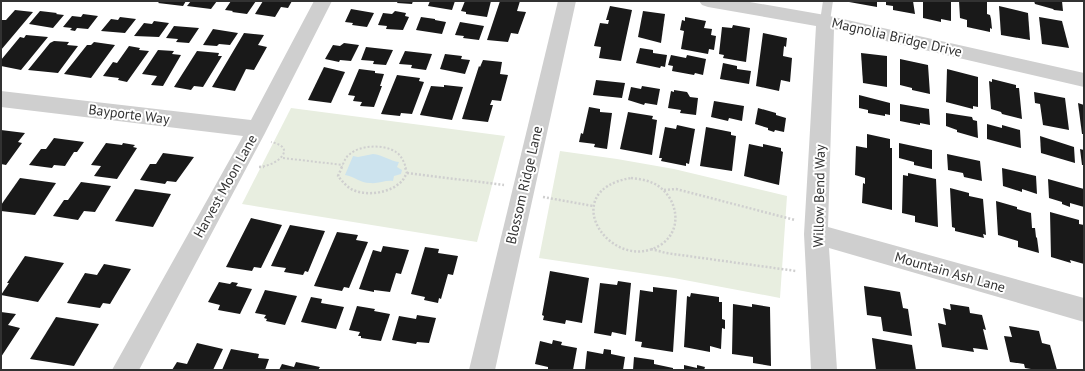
<svg xmlns="http://www.w3.org/2000/svg" width="1085" height="371" viewBox="0 0 1085 371" font-family="'PT Sans',sans-serif">
<style>
.green{fill:#e8eee0}
.water{fill:#cce3ee}
.building{fill:#191919}
.lines{fill:none;stroke-linecap:round;stroke-linejoin:round}
.path-far1{stroke:#cfcfcf;stroke-width:2;stroke-dasharray:2 2;stroke-linecap:butt}
.path{stroke:#cfcfcf;stroke-width:2.5;stroke-dasharray:2 2;stroke-linecap:butt}
.lane{fill:#cfcfcf;fill-rule:evenodd}
.street{fill:#cfcfcf;fill-rule:evenodd}
.labels{text-anchor:middle;dominant-baseline:central;stroke-width:4;stroke-linejoin:round;paint-order:stroke}
.street-label{font-size:14px;fill:#323232;stroke:#fff}
</style>
<rect width="100%" height="100%" fill="#fff"/>
<g class="green">
<polygon points="291,108 505,136 477,242 242,204"/>
<polygon points="560,151 617,159 674,169 787,196 780,298 674,278 539,258"/>
</g>
<path class="water" d="M373,154c10,1 17,7 26,8l-2,5 5,3 -1,4 -7,2 -1,5c-8,-1 -15,3 -23,2 -10,0 -16,-7 -25,-8l8,-19 5,1z"/>
<g class="building">
<polygon points="160,1 186,1 183,6 158,3"/>
<polygon points="191,1 217,1 211,9 187,6"/>
<polygon points="231,1 256,1 247,14 232,12 233,11 225,10"/>
<polygon points="263,1 292,1 288,8 281,7 275,17 255,14"/>
<polygon points="398,1 413,1 412,4 397,3"/>
<polygon points="430,1 455,1 452,10 428,6"/>
<polygon points="465,1 491,1 487,17 466,14 466,12 461,11"/>
<polygon points="500,1 520,1 517,11 526,12 518,34 511,33 508,42 487,40"/>
<polygon points="849,1 877,1 877,7 849,2"/>
<polygon points="886,1 913,1 915,14 893,10 893,6 886,5"/>
<polygon points="923,1 951,1 951,21 941,19 941,22 923,18"/>
<polygon points="959,1 987,2 987,14 990,15 991,19 992,29 990,28 990,32 967,27 967,20 960,18"/>
<polygon points="1034,1 1062,1 1063,11 1054,10 1053,9 1035,4"/>
<polygon points="610,6 632,10 621,61 599,58 601,47 594,46 600,23 608,24 609,20 606,20"/>
<polygon points="999,6 1028,13 1030,40 1001,35"/>
<polygon points="351,9 374,13 367,27 352,25 353,23 345,22"/>
<polygon points="15,10 33,12 1,50 1,20 6,20"/>
<polygon points="40,11 57,13 56,14 64,15 53,28 29,24"/>
<polygon points="395,11 406,13 405,16 409,17 403,30 386,29 387,26 378,25 383,13 392,14"/>
<polygon points="643,11 665,14 661,43 638,37"/>
<polygon points="83,14 98,16 88,29 77,28 75,31 70,30 72,28 63,27 72,16 81,17"/>
<polygon points="120,17 136,19 125,33 101,31 111,19 118,20"/>
<polygon points="421,17 435,19 435,20 446,22 442,34 416,30"/>
<polygon points="685,17 706,21 704,28 712,29 711,35 716,36 714,50 709,49 708,54 681,49 684,31 680,30 682,20 685,21"/>
<polygon points="1039,17 1062,21 1069,48 1042,44"/>
<polygon points="154,21 169,23 159,37 134,36 144,23 152,24"/>
<polygon points="460,22 484,26 479,40 463,38 464,36 455,35"/>
<polygon points="733,25 750,28 746,62 723,58 724,55 719,54 722,27 732,28"/>
<polygon points="174,26 199,28 189,43 176,42 178,39 166,38"/>
<polygon points="213,29 238,33 230,45 219,44 217,46 203,45"/>
<polygon points="244,33 264,35 258,45 267,47 254,70 246,69 235,91 212,87"/>
<polygon points="763,33 787,38 786,47 784,46 783,56 792,58 790,82 781,80 779,91 756,86"/>
<polygon points="26,35 48,37 21,70 1,66 1,60 20,37 24,38"/>
<polygon points="54,41 69,42 67,45 78,46 58,73 28,70 50,43"/>
<polygon points="94,42 115,45 91,78 64,74 87,45 91,45"/>
<polygon points="344,43 359,45 351,61 340,60 339,62 325,59 333,45 340,46"/>
<polygon points="129,46 140,48 139,50 149,51 127,82 118,80 119,78 103,76 113,62 117,63"/>
<polygon points="366,47 393,50 386,65 373,64 374,61 361,60"/>
<polygon points="640,48 653,50 653,53 667,55 665,67 661,66 660,68 636,63"/>
<polygon points="158,50 174,51 172,54 181,55 163,86 151,85 157,76 142,74"/>
<polygon points="197,51 219,53 218,56 222,56 203,87 194,86 191,90 174,87"/>
<polygon points="405,51 432,54 426,70 411,68 412,65 399,64"/>
<polygon points="861,53 887,56 887,87 863,83"/>
<polygon points="445,54 462,56 461,59 470,60 465,74 440,69"/>
<polygon points="671,55 686,58 687,55 706,59 703,75 695,73 694,75 672,71 673,66 668,65"/>
<polygon points="900,59 928,65 930,94 912,90 912,88 900,85"/>
<polygon points="483,60 502,62 500,74 508,75 501,101 492,100 490,105 493,105 488,122 462,119 479,66 480,67"/>
<polygon points="723,63 737,66 737,69 751,71 749,84 720,79"/>
<polygon points="324,67 345,72 331,103 308,100"/>
<polygon points="359,69 375,71 375,73 384,74 380,86 382,86 374,107 360,106 362,102 353,101 355,96 348,95"/>
<polygon points="947,69 978,77 978,107 973,106 973,109 946,102"/>
<polygon points="397,75 420,78 419,81 424,82 412,114 401,113 400,116 381,114"/>
<polygon points="992,79 1016,85 1016,88 1019,88 1022,119 1002,114 1001,112 991,109 989,81 992,82"/>
<polygon points="596,80 625,83 622,98 593,95"/>
<polygon points="444,85 463,87 452,120 420,115 431,86 444,87"/>
<polygon points="642,86 660,89 657,105 645,103 644,105 628,100 631,87 641,89"/>
<polygon points="674,90 687,92 690,97 698,98 696,115 680,113 681,110 668,108 671,91 674,92"/>
<polygon points="1034,92 1065,98 1069,130 1043,125 1040,104 1035,103"/>
<polygon points="859,95 890,103 890,115 885,114 885,116 868,113 868,110 859,108"/>
<polygon points="714,101 744,106 742,121 729,118 728,121 711,117"/>
<polygon points="1078,103 1084,105 1084,134 1082,134"/>
<polygon points="900,104 929,109 930,125 920,123 920,125 900,121"/>
<polygon points="589,107 600,109 600,112 612,113 607,149 594,147 595,144 579,142 581,133 583,134"/>
<polygon points="758,108 776,113 776,115 786,118 784,132 775,130 774,132 768,130 768,128 755,124"/>
<polygon points="628,112 653,116 652,119 657,120 652,155 620,149"/>
<polygon points="946,113 972,117 973,120 977,121 978,138 957,132 957,130 946,126"/>
<polygon points="987,124 1002,128 1002,125 1020,130 1021,148 987,139"/>
<polygon points="677,125 695,129 689,164 686,163 686,166 661,161 662,158 659,158 665,127 676,129"/>
<polygon points="706,127 731,132 731,135 736,136 732,171 700,166"/>
<polygon points="1,130 25,133 18,142 22,143 6,165 1,164"/>
<polygon points="867,134 890,139 890,148 892,148 892,210 862,203 863,183 865,184 865,178 855,175 856,146 867,148"/>
<polygon points="1040,136 1074,147 1075,163 1041,153"/>
<polygon points="54,138 84,142 77,152 74,152 65,166 54,165 52,168 29,165 41,149 46,149"/>
<polygon points="106,143 122,145 123,143 135,145 133,147 137,148 117,179 94,176 101,166 91,165"/>
<polygon points="899,143 932,150 932,169 914,165 914,162 899,158"/>
<polygon points="749,144 763,147 763,144 781,148 781,151 783,152 779,185 744,176"/>
<polygon points="1080,149 1084,150 1084,165 1082,165"/>
<polygon points="163,153 194,157 176,182 167,181 165,184 140,180 150,164 156,164"/>
<polygon points="947,154 980,161 982,181 964,177 963,173 948,170"/>
<polygon points="1002,168 1036,176 1037,194 1022,189 1022,192 1003,186"/>
<polygon points="908,173 936,179 938,227 915,222 915,216 902,213 903,175 908,176"/>
<polygon points="20,178 56,183 35,215 1,211 1,205"/>
<polygon points="1048,179 1084,189 1084,207 1070,203 1070,207 1062,204 1062,202 1049,198"/>
<polygon points="81,182 111,186 95,212 84,211 78,220 53,216 64,200 68,200"/>
<polygon points="950,188 969,193 969,196 983,199 986,235 983,234 984,238 955,231 955,228 952,227"/>
<polygon points="135,189 171,194 153,227 115,221"/>
<polygon points="996,201 1017,207 1017,209 1031,213 1032,228 1035,228 1036,237 1037,238 1039,253 1018,247 1018,241 998,235"/>
<polygon points="1050,212 1079,220 1079,224 1084,225 1084,264 1070,260 1071,263 1051,257"/>
<polygon points="251,218 282,225 261,268 254,267 252,271 226,267"/>
<polygon points="290,225 325,231 308,272 305,271 303,275 284,272 286,268 271,266"/>
<polygon points="337,232 358,235 356,240 368,242 349,288 344,287 342,291 314,286"/>
<polygon points="383,246 409,250 401,274 396,273 390,292 374,290 374,292 359,289 373,250 381,252"/>
<polygon points="425,247 439,249 438,253 458,256 453,275 448,274 441,299 439,298 438,303 424,300 425,297 411,294"/>
<polygon points="25,256 64,263 38,302 1,295 9,283 7,283"/>
<polygon points="104,264 131,269 110,304 103,303 100,308 67,303 85,273 97,275"/>
<polygon points="550,271 589,278 582,323 566,320 565,324 543,320 544,316 542,315"/>
<polygon points="618,281 631,283 626,335 612,332 611,336 594,333 600,283 617,285"/>
<polygon points="219,282 230,284 232,282 238,283 236,286 252,289 240,314 218,310 220,305 208,302"/>
<polygon points="864,286 900,292 903,308 908,309 912,336 883,331 881,317 867,315"/>
<polygon points="653,287 677,290 673,352 641,347 642,342 635,341 640,290 653,292"/>
<polygon points="265,290 297,296 285,325 266,321 267,319 264,318 266,315 255,313"/>
<polygon points="691,293 719,297 719,302 722,302 722,319 725,320 725,329 722,328 721,349 710,346 710,352 684,347 687,296 690,297"/>
<polygon points="311,297 322,299 321,303 344,307 336,329 301,322"/>
<polygon points="733,304 752,307 752,304 770,307 771,366 753,363 753,357 732,354"/>
<polygon points="950,304 969,307 970,313 982,315 986,330 983,329 988,350 973,348 974,352 942,347 938,323 946,325 943,308 951,310"/>
<polygon points="357,306 375,309 374,311 390,314 381,341 361,338 361,336 358,336 360,332 349,330"/>
<polygon points="1,312 16,314 8,325 20,328 1,357"/>
<polygon points="417,315 436,318 429,343 417,342 416,344 392,340 399,316 416,319"/>
<polygon points="56,317 99,324 74,366 30,359"/>
<polygon points="1009,326 1039,331 1042,343 1050,345 1057,370 1037,370 1025,368 1024,364 1010,362 1004,336 1012,337"/>
<polygon points="872,338 912,345 916,370 876,370"/>
<polygon points="553,340 562,342 561,345 577,348 573,370 548,370 548,367 535,364 540,341 552,344"/>
<polygon points="197,343 223,349 213,370 172,370 177,362 187,364"/>
<polygon points="231,349 259,354 258,358 269,359 265,370 222,370"/>
<polygon points="604,349 611,350 611,354 625,357 623,370 585,370 587,351 603,354"/>
<polygon points="634,357 654,360 654,364 673,368 673,370 633,370"/>
<polygon points="296,362 320,367 318,370 279,370 282,364 294,367"/>
<polygon points="684,365 697,368 697,365 705,367 704,370 684,370"/>
</g>
<g class="lines">
<g class="path-far1">
<polyline points="283,158 343,165"/>
<path d="M259,167c17,-1 40,-19 12,-25"/>
<path d="M341,168c3,-5 4,-11 9,-14 10,-9 34,-10 46,-2 5,3 8,10 10,16"/>
</g>
<g class="path">
<polyline points="259,167 264,167"/>
<path d="M342,167l-4,9c4,5 8,10 13,13 15,8 40,4 51,-8 2,-2 3,-5 5,-8l-2,-6"/>
<polyline points="407,173 504,185"/>
<path d="M631,178c8,1 16,2 24,6 22,12 29,44 7,60 -49,33 -109,-53 -31,-66z"/>
<polyline points="664,190 676,189 795,220"/>
<polyline points="543,197 593,206"/>
<polyline points="651,249 666,253 796,271"/>
</g>
<polygon class="lane" points="823,1 833,1 830,21 825,24 820,21"/>
<g class="street">
<polygon points="314,1 332,1 264,135 139,370 112,370 243,136 1,107 1,91 251,120"/>
<polygon points="558,1 576,1 495,370 469,370"/>
<polygon points="699,1 744,1 825,15 1084,73 1084,87 834,29 828,227 1084,298 1084,322 829,248 837,370 811,370 804,234 816,26 708,7 702,5"/>
</g>
</g>
<g class="labels">
<g class="street-label">
<text transform="translate(897 37) rotate(13)">Magnolia Bridge Drive</text>
<text transform="translate(129 114) rotate(7)">Bayporte Way</text>
<text transform="translate(524 185) rotate(-77)">Blossom Ridge Lane</text>
<text transform="translate(225 186) rotate(-61)">Harvest Moon Lane</text>
<text transform="translate(819 196) rotate(-89)">Willow Bend Way</text>
<text transform="translate(950 272) rotate(16)">Mountain Ash Lane</text>
</g>
</g>
<rect width="1085" height="371" fill="none" stroke="#323232" stroke-width="4"/>
</svg>
